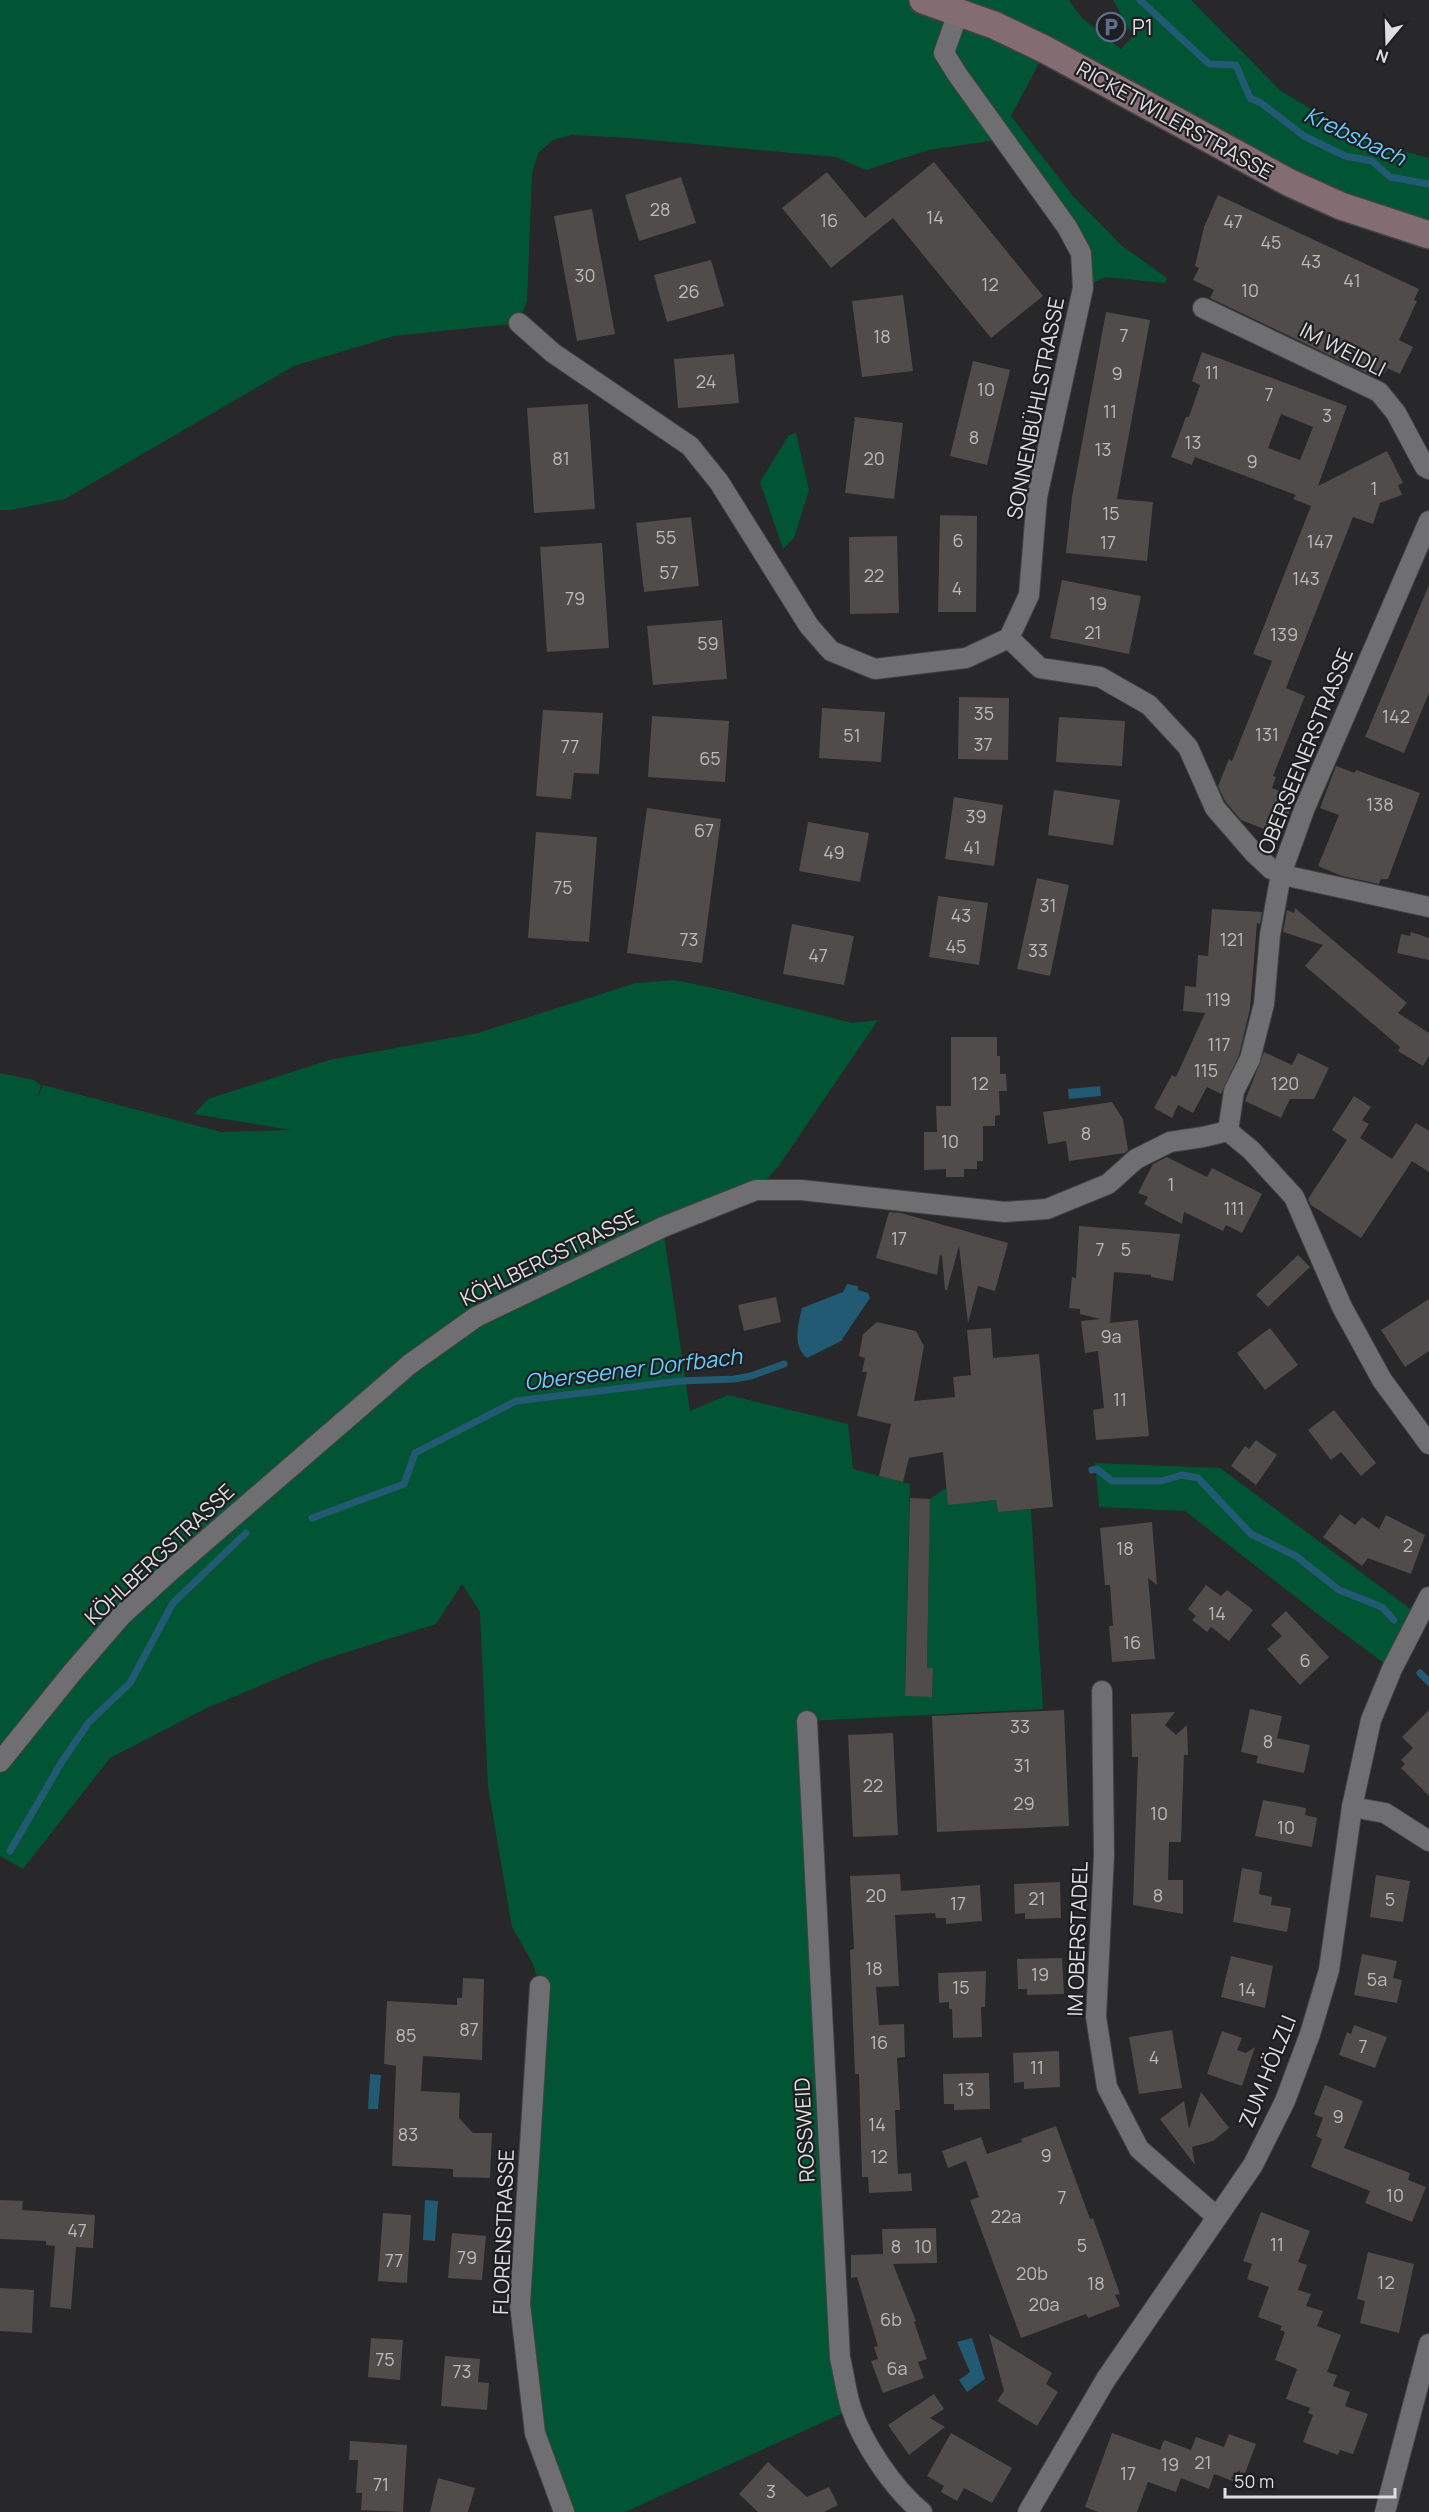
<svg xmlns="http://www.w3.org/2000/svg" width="1429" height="2512" viewBox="0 0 1429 2512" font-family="Manrope,sans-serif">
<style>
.green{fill:#025534}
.water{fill:#225a73}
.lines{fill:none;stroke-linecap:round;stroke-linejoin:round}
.stream{stroke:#225a73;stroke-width:7}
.building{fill:#4f4c49;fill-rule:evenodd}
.street-casing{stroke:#424244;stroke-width:22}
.secondary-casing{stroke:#424244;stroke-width:30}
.street{stroke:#6f6e71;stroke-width:20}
.secondary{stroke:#836d73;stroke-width:27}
.labels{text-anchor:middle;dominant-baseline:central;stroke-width:4.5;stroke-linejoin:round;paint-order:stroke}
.number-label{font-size:18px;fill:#bbbabb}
.poi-label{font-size:21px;fill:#dfdfe1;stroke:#1e1d20;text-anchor:start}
.street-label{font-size:21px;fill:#dfdfe1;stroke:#1e1d20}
.water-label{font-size:22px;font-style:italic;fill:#65cefe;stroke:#1e1d20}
</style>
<rect width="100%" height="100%" fill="#28272a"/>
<g class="green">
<polygon points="0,0 1069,0 1082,18 1121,49 1133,36 1113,0 1191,0 1281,91 1365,141 1429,158 1429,235 1341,206 1046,50 1011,116 1073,196 1121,245 1167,278 1165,283 1105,277 1083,288 1081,253 1003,139 929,150 866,170 836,157 629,138 572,135 553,140 538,153 532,175 527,301 519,323 394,336 294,366 65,499 12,510 0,510"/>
<polygon points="796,433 809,490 794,538 783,549 760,482 789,435"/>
<polygon points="674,980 723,990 852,1023 878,1020 778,1167 756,1190 663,1228 690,1411 728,1395 848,1424 853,1469 910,1484 905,1696 932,1696 933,1668 927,1668 930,1499 946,1488 954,1504 996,1500 998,1512 1031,1509 1043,1709 808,1721 852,2409 625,2512 564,2512 535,2433 520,2304 540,1986 533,1964 512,1927 488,1787 480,1612 462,1584 436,1624 319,1661 207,1708 110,1758 23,1869 0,1856 0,1073 34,1080 41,1086 37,1099 43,1085 221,1132 291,1130 194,1114 208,1099 329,1060 478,1033 636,983"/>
<polygon points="1095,1463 1220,1468 1420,1616 1392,1669 1315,1612 1185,1511 1099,1507"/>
</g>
<g class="water">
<polygon points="1100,1086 1101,1096 1069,1099 1068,1089"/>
<path d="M847,1284l11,2v4l10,3 2,5 -29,43 -34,17c-15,-12 -9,-33 -5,-50l41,-16z"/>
<polygon points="370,2074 381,2075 378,2109 368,2109"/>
<polygon points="425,2200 438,2201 435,2241 423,2240"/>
<polygon points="972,2338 985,2379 967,2392 959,2380 970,2372 957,2342"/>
</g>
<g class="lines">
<g class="stream">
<polyline points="1140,0 1209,64 1236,65 1250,98 1261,103 1304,136 1345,156 1372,161 1390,177 1429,184"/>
<polyline points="1092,1470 1097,1469 1112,1481 1161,1481 1182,1475 1198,1478 1251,1534 1296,1556 1339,1590 1382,1607 1394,1620"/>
<polyline points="312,1518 404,1484 415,1453 516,1401 681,1381 734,1379 751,1376 784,1364"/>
<polyline points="1420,1673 1429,1682"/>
<polyline points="10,1851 61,1763 89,1722 130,1683 173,1603 246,1533"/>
</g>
</g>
<g class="building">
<polygon points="934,162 1043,296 991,338 893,218 831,268 782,208 827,172 865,218"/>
<polygon points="681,177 696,223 639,241 625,195"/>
<polygon points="1218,195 1419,289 1414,300 1417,301 1399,340 1413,347 1400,374 1387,368 1384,374 1378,370 1375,377 1210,298 1214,290 1193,280 1199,268 1195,266 1204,227"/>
<polygon points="592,209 615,334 577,341 554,216"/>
<polygon points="711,260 724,306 667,322 654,275"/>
<polygon points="903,295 913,371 862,377 852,301"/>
<polygon points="1106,312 1150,320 1117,499 1153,502 1147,561 1066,553 1072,497"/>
<path d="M1202,352l145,54 -29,80 69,-35 16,32 -5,2 4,10 -22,8 -7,21 -20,-7 -67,171 19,8 -32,80 3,1 -4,11 23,9 -8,21 -7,-2 -6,17 -33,-13 -16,-19 -7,-15 11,-27 3,2 40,-100 -19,-7 58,-148 -18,-7 3,-4 -101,-38 -3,8 -21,-8 15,-40h3l11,-32 -8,-4zM1281,414l32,13 -13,33 -32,-12z"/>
<polygon points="734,354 739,403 678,408 674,359"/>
<polygon points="973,361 1010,370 987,465 950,456"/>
<polygon points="588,404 595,509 534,513 527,408"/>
<polygon points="855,417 903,423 894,499 845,493"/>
<polygon points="940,515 977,516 976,612 938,612"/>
<polygon points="691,517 699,586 644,592 636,523"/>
<polygon points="897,536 899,613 850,614 849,537"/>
<polygon points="602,543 609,648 547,652 540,547"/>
<polygon points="1062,580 1141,596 1129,654 1050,638"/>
<polygon points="1429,585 1429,693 1404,753 1365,737"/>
<polygon points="722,620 727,679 653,685 647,626"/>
<polygon points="959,697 1009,698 1008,760 958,759"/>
<polygon points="822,708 885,712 881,762 819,758"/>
<polygon points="543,710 603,713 599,774 574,773 571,799 536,796"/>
<polygon points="652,716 729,721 725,782 648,777"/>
<polygon points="1059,717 1125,721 1122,766 1056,762"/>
<polygon points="1336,766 1355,773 1356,770 1420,793 1388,879 1381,879 1379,884 1342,876 1318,866 1339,815 1320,808"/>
<polygon points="1054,790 1120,800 1113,845 1048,835"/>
<polygon points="954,797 1003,805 994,866 945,859"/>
<polygon points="647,808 721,819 702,963 627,953"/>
<polygon points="808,822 869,833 860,882 799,871"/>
<polygon points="536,832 597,837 589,942 528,938"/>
<polygon points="1037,878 1069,885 1050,976 1017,969"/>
<polygon points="938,896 988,903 979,965 929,957"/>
<polygon points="1295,908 1407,1003 1398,1013 1429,1033 1429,1056 1423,1066 1398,1051 1400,1047 1305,966 1323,945 1283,932 1287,910 1294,913"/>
<polygon points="1212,909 1262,912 1260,924 1257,923 1250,1009 1239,1055 1221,1094 1207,1087 1193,1113 1178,1105 1172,1118 1154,1108 1172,1075 1176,1077 1205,1013 1183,1011 1185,986 1196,987 1198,955 1208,956"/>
<polygon points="792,924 854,936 844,985 783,974"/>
<polygon points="1411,932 1429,938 1429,960 1397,953 1401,934 1410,936"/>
<polygon points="951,1037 997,1037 997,1056 1000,1056 1000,1074 1006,1074 1007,1091 999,1091 1000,1115 995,1116 995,1126 983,1126 983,1161 977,1161 977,1169 964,1169 964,1177 946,1177 946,1169 924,1170 924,1132 937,1132 936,1106 951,1106"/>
<polygon points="1264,1052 1292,1065 1298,1053 1329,1068 1314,1099 1290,1099 1281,1118 1245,1101"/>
<polygon points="1354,1096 1371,1107 1362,1120 1369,1124 1360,1138 1392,1159 1416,1123 1429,1131 1429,1172 1412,1161 1361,1238 1311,1205 1308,1199 1347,1140 1332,1130"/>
<polygon points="1112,1102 1123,1119 1128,1150 1125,1153 1069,1161 1066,1141 1048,1144 1043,1112"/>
<polygon points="1167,1157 1207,1177 1212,1168 1262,1194 1242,1233 1226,1225 1223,1231 1184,1212 1182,1224 1144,1204 1148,1197 1138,1193 1153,1164"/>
<polygon points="889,1212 901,1213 1008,1243 995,1291 978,1286 968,1323 959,1246 947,1290 945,1290 942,1256 940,1255 937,1275 876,1258"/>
<polygon points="1079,1226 1180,1234 1173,1281 1151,1277 1151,1275 1114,1272 1110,1323 1138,1320 1149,1436 1096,1440 1093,1410 1104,1408 1098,1351 1085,1353 1081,1321 1100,1319 1080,1314 1080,1309 1069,1308 1072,1277 1076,1278"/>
<polygon points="1298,1255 1310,1267 1268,1307 1256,1295"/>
<polygon points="776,1297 781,1322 744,1331 738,1305"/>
<polygon points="1429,1299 1429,1351 1405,1367 1381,1330"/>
<polygon points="877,1322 916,1331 924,1346 914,1401 955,1397 953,1377 971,1375 967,1330 991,1328 993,1358 1039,1354 1053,1507 998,1512 996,1500 948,1505 943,1452 909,1458 903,1482 879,1476 891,1424 857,1416 867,1372 862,1372 865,1358 859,1356 863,1334"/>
<polygon points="1270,1328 1298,1365 1265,1390 1237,1353"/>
<polygon points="1334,1410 1376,1463 1361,1476 1341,1452 1331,1460 1308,1430"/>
<polygon points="1256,1440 1277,1455 1256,1485 1231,1466 1245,1446 1249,1449"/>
<polygon points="910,1498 930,1499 927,1668 933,1668 932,1697 905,1696"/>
<polygon points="1340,1514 1355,1525 1362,1517 1379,1529 1386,1515 1425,1535 1411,1574 1368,1558 1362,1566 1323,1537"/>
<polygon points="1152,1522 1157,1585 1148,1578 1155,1659 1112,1662 1109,1626 1113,1626 1110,1585 1105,1585 1100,1528"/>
<polygon points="1206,1585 1221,1596 1227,1590 1253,1610 1229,1641 1211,1627 1207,1632 1192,1620 1196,1616 1188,1609"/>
<polygon points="1286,1611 1329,1657 1300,1685 1267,1649 1282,1636 1271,1625"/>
<polygon points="1250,1709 1282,1716 1277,1738 1310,1745 1304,1773 1256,1763 1258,1756 1241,1752"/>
<polygon points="1064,1710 1069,1826 937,1832 932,1716"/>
<polygon points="1429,1710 1429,1796 1401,1768 1405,1764 1401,1760 1413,1748 1402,1737"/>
<polygon points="1175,1712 1165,1725 1176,1735 1187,1725 1188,1755 1184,1755 1181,1842 1169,1842 1168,1880 1183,1880 1183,1914 1133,1905 1138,1757 1132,1757 1131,1714"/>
<polygon points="893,1733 898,1835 853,1837 848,1735"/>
<polygon points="1263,1800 1306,1808 1305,1815 1317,1818 1312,1847 1255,1836"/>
<polygon points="1242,1868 1262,1872 1259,1894 1272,1897 1271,1905 1291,1908 1287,1932 1233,1922"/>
<polygon points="900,1874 901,1891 980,1885 982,1921 946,1924 946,1918 936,1918 935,1913 895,1915 899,1986 876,1987 879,2025 904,2024 905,2057 897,2058 900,2110 895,2110 896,2137 898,2174 911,2173 912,2191 869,2193 868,2177 862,2177 859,2074 855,2074 850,1950 854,1949 850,1876"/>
<polygon points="1376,1875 1410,1881 1403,1922 1370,1917"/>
<polygon points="1060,1882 1061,1918 1025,1919 1025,1913 1015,1914 1014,1884"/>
<polygon points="1362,1954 1397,1961 1393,1978 1402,1980 1397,2003 1354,1995"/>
<polygon points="1231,1956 1273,1966 1265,2008 1221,1997"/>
<polygon points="1062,1958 1064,1994 1027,1995 1027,1989 1018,1989 1017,1959"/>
<polygon points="986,1971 985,2007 981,2007 982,2037 953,2038 952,2009 949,2009 949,2002 939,2003 938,1973"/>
<polygon points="463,1978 484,1979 482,2060 423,2056 421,2091 460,2093 459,2118 473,2133 492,2133 490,2178 453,2177 453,2169 392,2166 396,2066 384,2064 387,2001 457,2005 457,1998 462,1998"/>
<polygon points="1354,2025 1387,2037 1375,2068 1339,2055 1347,2032 1351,2034"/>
<polygon points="1172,2030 1182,2088 1139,2094 1129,2037"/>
<polygon points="1222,2031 1242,2038 1237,2050 1246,2053 1255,2047 1242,2086 1207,2074"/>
<polygon points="1059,2051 1060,2087 1024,2089 1024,2082 1014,2083 1013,2053"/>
<polygon points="989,2073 990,2109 954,2110 954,2104 944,2104 943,2074"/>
<polygon points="1325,2085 1363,2101 1344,2148 1410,2173 1408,2180 1426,2187 1412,2222 1365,2203 1370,2191 1311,2167 1322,2139 1316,2136 1323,2118 1314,2114"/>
<polygon points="1201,2092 1229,2128 1213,2141 1192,2147 1195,2165 1160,2119 1184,2101 1189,2129"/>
<polygon points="1056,2126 1090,2219 1093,2218 1120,2294 1115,2295 1120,2306 1088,2318 1086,2314 1021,2338 970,2200 979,2197 966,2161 948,2168 942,2151 981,2137 987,2154 1022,2142 1021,2139"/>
<polygon points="0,2200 23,2201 22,2210 95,2215 93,2248 76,2247 71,2309 50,2307 55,2246 46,2245 46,2241 0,2239"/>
<polygon points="1261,2212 1310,2231 1298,2262 1307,2265 1298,2290 1311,2294 1306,2306 1323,2311 1317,2326 1341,2335 1327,2372 1337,2375 1333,2386 1350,2392 1345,2406 1368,2414 1353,2454 1340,2450 1338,2455 1303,2442 1313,2415 1308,2413 1310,2408 1286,2399 1297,2369 1275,2360 1285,2332 1280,2330 1282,2326 1258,2317 1269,2287 1247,2279 1252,2264 1243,2261"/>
<polygon points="383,2213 411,2215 407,2283 378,2281"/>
<polygon points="936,2228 937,2263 893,2264 916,2321 914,2322 927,2359 918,2362 924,2378 883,2393 871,2361 878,2359 874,2347 878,2346 857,2277 851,2278 851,2255 883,2254 882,2229"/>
<polygon points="452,2233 486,2236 482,2280 448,2278"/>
<polygon points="1368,2252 1414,2264 1399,2333 1360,2323 1365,2301 1357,2299"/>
<polygon points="0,2288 34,2290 32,2333 0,2331"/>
<polygon points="989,2334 1052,2373 1046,2384 1058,2392 1037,2426 997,2401 1004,2391"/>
<polygon points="371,2338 403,2340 400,2380 368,2377"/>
<polygon points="445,2356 480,2359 478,2382 489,2383 487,2410 441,2406"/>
<polygon points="934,2394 944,2409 930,2418 945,2427 909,2455 888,2425"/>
<polygon points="951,2433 1012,2468 992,2503 964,2488 957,2501 941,2492 944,2486 927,2476"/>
<polygon points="1112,2433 1160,2450 1164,2440 1191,2450 1196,2437 1224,2447 1229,2434 1256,2444 1241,2484 1214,2474 1209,2489 1181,2478 1176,2492 1148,2482 1137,2512 1098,2512 1085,2507"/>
<polygon points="350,2441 407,2445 403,2512 361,2510 362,2493 356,2493 358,2460 349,2460"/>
<polygon points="768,2462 807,2497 829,2487 838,2505 824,2512 758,2512 739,2494"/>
<polygon points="438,2478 475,2488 468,2512 430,2512"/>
</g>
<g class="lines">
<g class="street-casing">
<g id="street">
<polyline points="1203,308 1379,392 1396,413 1425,467 1429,469"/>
<polyline points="519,323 553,353 690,446 719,482 809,626 831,651 875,669 966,658 1009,638 1029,595 1037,497 1083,288 1081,253 1067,227 957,74 944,53 958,13"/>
<polyline points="1009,638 1040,668 1100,677 1149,705 1188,747 1215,808 1254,853 1271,869 1292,877 1429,907"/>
<polyline points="1228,1131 1234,1091 1250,1059 1264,1004 1270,935 1281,874 1304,810 1429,521"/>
<polyline points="1228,1131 1251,1150 1294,1197 1342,1307 1382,1380 1429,1444"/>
<polyline points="1102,1691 1104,1855 1096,2017 1107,2087 1139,2149 1217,2217"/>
<path d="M807,1721l33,637c4,16 6,34 11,50 11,34 43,82 71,104"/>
<polyline points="0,1762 71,1674 122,1615 167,1574 410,1364 476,1317 663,1227 756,1190 801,1190 1005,1212 1047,1209 1108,1184 1136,1159 1170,1142 1203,1137 1228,1131"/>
<polyline points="1352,1807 1385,1813 1429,1841"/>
<polyline points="540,1986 520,2304 535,2433 564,2512"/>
<polyline points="1028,2512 1106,2379 1253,2165 1285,2101 1310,2034 1329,1970 1352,1807 1371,1720 1392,1669 1429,1597"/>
<polyline points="1385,2512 1429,2344"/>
</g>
</g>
<g class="secondary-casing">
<polyline id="secondary" points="923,0 994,25 1046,50 1290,183 1341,206 1429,235"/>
</g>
<use href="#street" class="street"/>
<use href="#secondary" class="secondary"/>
</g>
<defs>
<g id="parking-ring" transform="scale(1.5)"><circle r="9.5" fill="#1e1d20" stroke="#5c6f8a" stroke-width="1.5"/><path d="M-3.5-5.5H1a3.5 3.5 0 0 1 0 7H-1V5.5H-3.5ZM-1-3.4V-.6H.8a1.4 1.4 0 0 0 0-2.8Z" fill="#5c6f8a"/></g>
</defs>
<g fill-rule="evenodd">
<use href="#parking-ring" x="1111" y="27"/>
</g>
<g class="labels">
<g class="number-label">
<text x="660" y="209">28</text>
<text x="935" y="217">14</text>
<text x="829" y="220">16</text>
<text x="1233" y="221">47</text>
<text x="1271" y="242">45</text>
<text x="1311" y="261">43</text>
<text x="585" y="275">30</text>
<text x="1352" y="280">41</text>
<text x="990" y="284">12</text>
<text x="1250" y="290">10</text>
<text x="689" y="291">26</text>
<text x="1124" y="335">7</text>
<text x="882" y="336">18</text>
<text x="1212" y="372">11</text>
<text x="1117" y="373">9</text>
<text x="706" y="381">24</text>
<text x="986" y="389">10</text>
<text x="1269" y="394">7</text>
<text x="1110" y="411">11</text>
<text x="1327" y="415">3</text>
<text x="974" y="437">8</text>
<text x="1193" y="442">13</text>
<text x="1103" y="449">13</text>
<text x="561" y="458">81</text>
<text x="874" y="458">20</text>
<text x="1252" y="461">9</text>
<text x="1374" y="488">1</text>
<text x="1111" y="513">15</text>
<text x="666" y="537">55</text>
<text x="958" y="540">6</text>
<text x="1320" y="541">147</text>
<text x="1108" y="542">17</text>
<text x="669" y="572">57</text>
<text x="874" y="575">22</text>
<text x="1306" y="578">143</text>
<text x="957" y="588">4</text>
<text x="575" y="598">79</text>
<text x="1098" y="603">19</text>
<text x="1093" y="632">21</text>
<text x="1284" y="634">139</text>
<text x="708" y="643">59</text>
<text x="984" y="713">35</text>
<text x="1396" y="716">142</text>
<text x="1267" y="734">131</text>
<text x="852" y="735">51</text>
<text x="983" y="744">37</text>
<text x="570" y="746">77</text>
<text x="710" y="758">65</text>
<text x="1380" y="804">138</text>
<text x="976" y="816">39</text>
<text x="704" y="830">67</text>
<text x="972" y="847">41</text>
<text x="834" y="852">49</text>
<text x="563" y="887">75</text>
<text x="1048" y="905">31</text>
<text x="961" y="915">43</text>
<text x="689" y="939">73</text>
<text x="1232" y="939">121</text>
<text x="956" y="946">45</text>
<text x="1038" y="950">33</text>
<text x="818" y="955">47</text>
<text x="1218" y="999">119</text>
<text x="1219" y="1044">117</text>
<text x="1206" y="1070">115</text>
<text x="980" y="1083">12</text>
<text x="1285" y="1083">120</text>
<text x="1086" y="1133">8</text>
<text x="950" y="1141">10</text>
<text x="1171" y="1184">1</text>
<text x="1234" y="1208">111</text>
<text x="899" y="1238">17</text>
<text x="1100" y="1249">7</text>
<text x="1126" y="1249">5</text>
<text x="1111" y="1336">9a</text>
<text x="1120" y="1399">11</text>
<text x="1408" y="1545">2</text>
<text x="1125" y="1548">18</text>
<text x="1217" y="1613">14</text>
<text x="1132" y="1642">16</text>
<text x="1305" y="1660">6</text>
<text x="1020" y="1726">33</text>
<text x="1268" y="1741">8</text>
<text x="1022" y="1765">31</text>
<text x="873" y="1785">22</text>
<text x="1024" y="1803">29</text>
<text x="1159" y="1813">10</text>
<text x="1286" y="1827">10</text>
<text x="876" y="1895">20</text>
<text x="1158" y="1895">8</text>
<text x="1037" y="1898">21</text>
<text x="1390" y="1899">5</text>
<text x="958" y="1903">17</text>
<text x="874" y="1968">18</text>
<text x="1040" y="1974">19</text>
<text x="1377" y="1979">5a</text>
<text x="961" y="1987">15</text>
<text x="1247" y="1989">14</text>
<text x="469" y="2029">87</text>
<text x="406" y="2035">85</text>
<text x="879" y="2042">16</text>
<text x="1363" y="2046">7</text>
<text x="1154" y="2057">4</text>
<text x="1037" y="2067">11</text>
<text x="966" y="2089">13</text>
<text x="1338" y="2116">9</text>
<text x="877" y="2124">14</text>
<text x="408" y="2134">83</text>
<text x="1046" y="2155">9</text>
<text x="879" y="2156">12</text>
<text x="1395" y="2195">10</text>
<text x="1062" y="2197">7</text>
<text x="1006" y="2216">22a</text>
<text x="77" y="2230">47</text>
<text x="1277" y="2244">11</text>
<text x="1082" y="2245">5</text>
<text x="896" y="2246">8</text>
<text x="923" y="2246">10</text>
<text x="467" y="2257">79</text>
<text x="394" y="2260">77</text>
<text x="1032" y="2273">20b</text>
<text x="1386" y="2282">12</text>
<text x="1096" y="2283">18</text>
<text x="1044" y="2304">20a</text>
<text x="891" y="2319">6b</text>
<text x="385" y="2359">75</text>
<text x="897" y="2368">6a</text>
<text x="462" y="2371">73</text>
<text x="1203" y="2462">21</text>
<text x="1170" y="2464">19</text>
<text x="1128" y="2473">17</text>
<text x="381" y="2484">71</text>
<text x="771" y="2491">3</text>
</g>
<g class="poi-label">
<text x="1132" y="27">P1</text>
</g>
<g class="street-label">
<text transform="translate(1175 120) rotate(29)">RICKETWILERSTRASSE</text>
<text transform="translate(1343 349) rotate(27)">IM WEIDLI</text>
<text transform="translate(1035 408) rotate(-79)">SONNENBÜHLSTRASSE</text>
<text transform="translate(1305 751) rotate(-68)">OBERSEENERSTRASSE</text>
<text transform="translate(549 1257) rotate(-26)">KÖHLBERGSTRASSE</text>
<text transform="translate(159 1554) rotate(-43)">KÖHLBERGSTRASSE</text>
<text transform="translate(1077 1939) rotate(-88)">IM OBERSTADEL</text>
<text transform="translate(1267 2071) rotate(-68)">ZUM HÖLZLI</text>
<text transform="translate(804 2130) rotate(-93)">ROSSWEID</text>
<text transform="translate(503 2232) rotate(-88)">FLORENSTRASSE</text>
</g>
<g class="water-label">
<text transform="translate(1355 136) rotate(25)">Krebsbach</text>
<text transform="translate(633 1369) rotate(-7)">Oberseener Dorfbach</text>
</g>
</g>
<g transform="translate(1387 42) rotate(199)" stroke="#1e1d20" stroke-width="4.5" paint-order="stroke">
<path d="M0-4.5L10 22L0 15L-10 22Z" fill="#dfdfe1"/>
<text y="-9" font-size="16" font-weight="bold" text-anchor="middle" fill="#dfdfe1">N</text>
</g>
<path d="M1225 2488v9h170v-9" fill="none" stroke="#dfdfe1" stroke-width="3"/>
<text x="1234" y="2488" font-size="18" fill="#dfdfe1" stroke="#1e1d20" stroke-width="4.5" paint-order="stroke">50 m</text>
</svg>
